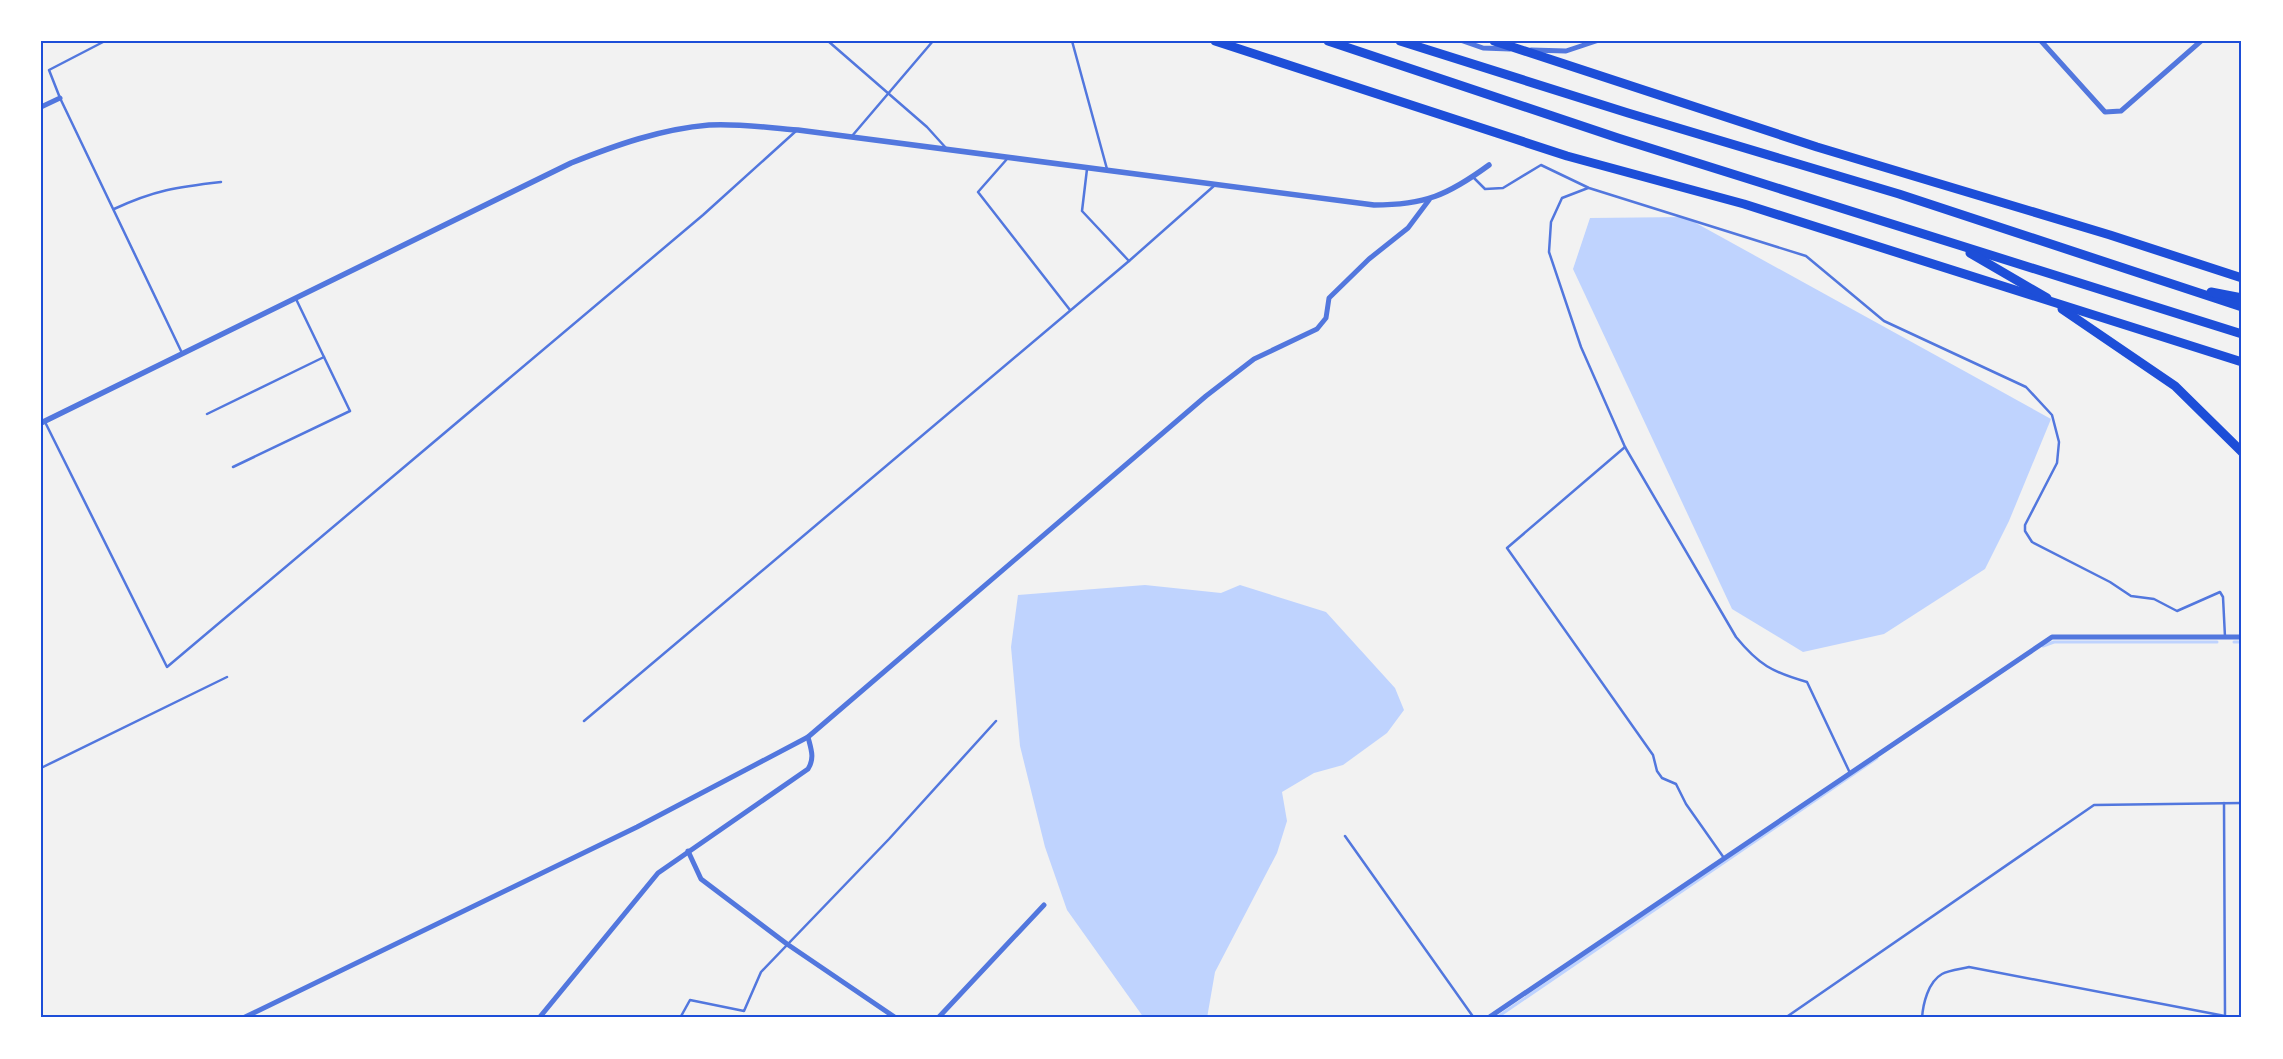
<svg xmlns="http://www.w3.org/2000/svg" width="2283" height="1059" viewBox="0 0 2283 1059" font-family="'DM Sans',sans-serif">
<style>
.water{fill:#bfd3fe}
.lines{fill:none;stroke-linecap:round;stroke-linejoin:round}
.stream{stroke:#bfd3fe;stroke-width:3}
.service{stroke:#5277de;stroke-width:2.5}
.minor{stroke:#5277de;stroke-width:5}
.tertiary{stroke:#5277de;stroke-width:5.5}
.motorway{stroke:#1d4ed8;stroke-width:9}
.neatline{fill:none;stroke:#1d4ed8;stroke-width:2}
</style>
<rect width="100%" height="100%" fill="#f2f2f2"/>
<g class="water">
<polygon points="1685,217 2051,419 2009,521 1985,569 1884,634 1803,652 1732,609 1573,269 1590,218"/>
<polygon points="1145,585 1221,593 1240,585 1326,612 1395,688 1404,710 1387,733 1343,765 1314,773 1282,792 1287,821 1277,853 1215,972 1207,1018 1144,1018 1067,910 1045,847 1020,746 1011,647 1018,595"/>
</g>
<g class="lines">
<g class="stream">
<polyline points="2234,642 2242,642"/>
<polyline points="2043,646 2054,642 2217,642"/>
<polyline points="1496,1018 1877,758"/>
</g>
<g class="service">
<polyline points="105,41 49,70 60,98 182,353"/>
<polyline points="828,41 927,127 946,148"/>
<polyline points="1072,41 1107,169"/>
<polyline points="852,136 933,41"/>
<polyline points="1007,159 978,192 1070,310"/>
<polyline points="1087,169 1082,211 1129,261"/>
<polyline points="1474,178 1485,189 1503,188 1541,165 1589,188 1806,256 1884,321 2026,387 2052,415 2059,442 2057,463 2025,525 2025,531 2032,542 2110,582 2131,596 2154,599 2177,611 2220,592 2223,597 2225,637"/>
<path d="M1588,188l-26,10 -11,24 -2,30 32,95 44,100 111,190c23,28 36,35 71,45l43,91"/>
<path d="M114,209c41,-19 63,-22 107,-27"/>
<polyline points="207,414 324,357"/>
<polyline points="45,422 167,667 703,215 796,131"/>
<polyline points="1625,447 1507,548 1653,755 1657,771 1662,778 1676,784 1686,804 1724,858"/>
<polyline points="233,467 350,411 296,299"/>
<polyline points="584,721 1129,261 1215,185"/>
<polyline points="41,768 227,677"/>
<polyline points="1345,836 1474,1018"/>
<polyline points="680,1018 690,1000 744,1011 761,972 889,839 996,721"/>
<polyline points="1785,1018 2094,805 2242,803"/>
<path d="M1922,1018c1,-14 6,-36 20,-44 7,-4 19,-5 27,-7l256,49 -1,-213"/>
</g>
<g class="minor">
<polyline points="1463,41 1483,48 1510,49"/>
<polyline points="2041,41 2105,112 2121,111 2201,41"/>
<polyline points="1531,50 1566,51 1596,41"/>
<polyline points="41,107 60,98"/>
<polyline points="688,851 701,879 787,944 896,1018"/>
<polyline points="243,1018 637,827 808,737 1206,396 1254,359 1317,329 1326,318 1329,298 1369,259 1408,228 1429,200"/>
<path d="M539,1018l119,-145 150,-104c7,-11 3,-20 0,-32"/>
<polyline points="938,1018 1044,905"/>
<polyline points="1488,1018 2052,637 2242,637"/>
</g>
<path class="tertiary" d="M41,423l530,-260c45,-18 90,-34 138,-38 28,-2 60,3 89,5l576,75c51,0 74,-10 115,-40"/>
<g class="motorway">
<polyline points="1215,41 1567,156 1744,204 2242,362"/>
<polyline points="1328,41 1618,138 2242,334"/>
<polyline points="1400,41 1628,113 1899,194 2242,307"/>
<polyline points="1494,41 1817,147 2110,235 2242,278"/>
<polyline points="1970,253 2047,298"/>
<polyline points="2211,292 2242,298"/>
<polyline points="2062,309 2175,386 2242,452"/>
</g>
</g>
<rect width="2283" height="1059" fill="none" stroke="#ffffff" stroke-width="85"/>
<rect x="42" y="42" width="2198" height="974" class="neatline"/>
</svg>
